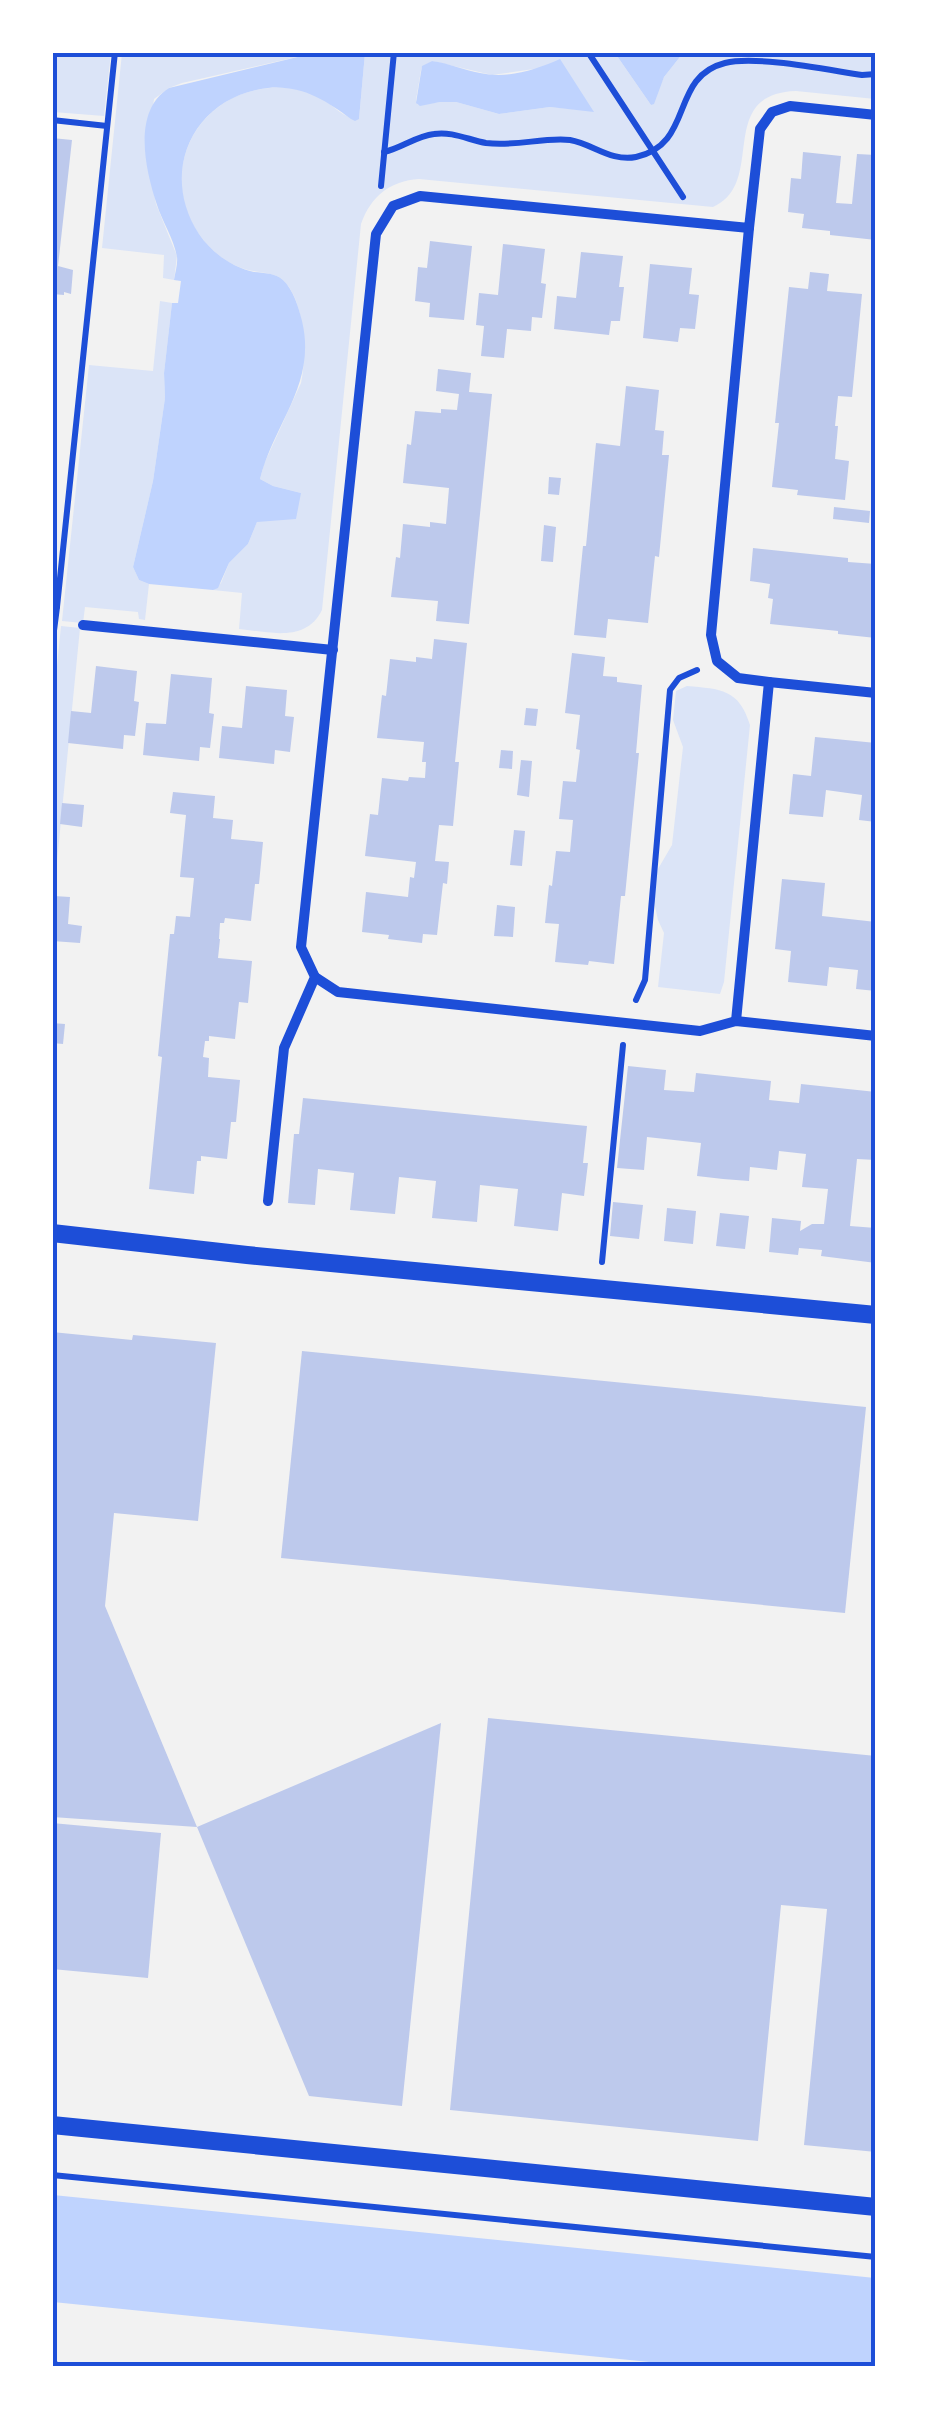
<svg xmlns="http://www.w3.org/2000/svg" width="928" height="2419" viewBox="0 0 928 2419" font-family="'Fira Sans Condensed',sans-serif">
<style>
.green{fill:#dbe4f7;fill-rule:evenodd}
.water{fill:#bfd3fe}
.building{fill:#bdc9ec}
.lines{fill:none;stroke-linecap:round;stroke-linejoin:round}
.path{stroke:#1d4ed8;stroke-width:6}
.minor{stroke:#1d4ed8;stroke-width:10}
.tertiary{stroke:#1d4ed8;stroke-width:18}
.neatline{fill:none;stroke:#1d4ed8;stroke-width:4}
</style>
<rect width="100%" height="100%" fill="#f2f2f2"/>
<g class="green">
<polygon points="53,52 111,53 104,116 53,112"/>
<polygon points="122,53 314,53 182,83 169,88 154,99 146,154 156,204 177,256 174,280 163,278 164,255 102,248"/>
<path d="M365,53h250l36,52 13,-28 19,-24h192v46l-79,-8c-82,3 -28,92 -83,116l-294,-28c-29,2 -48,17 -58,45l-39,386c-16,33 -53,22 -83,19l3,-36 -29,-3 8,-7 8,-20 19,-19 9,-22 44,-29 -28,-7 -13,-7 4,-15 37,-81c6,-28 4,-81 -17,-102 -8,-9 -25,-8 -36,-11 -12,-3 -24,-10 -33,-18 -64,-57 -31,-156 54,-164 17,-2 37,1 52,10 12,7 23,21 38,21zM432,61l60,14 49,-7 52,43 -43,-4 -51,7 -43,-12h-16l-22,3 -2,-5 5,-30 1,-3z"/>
<polygon points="160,301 172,303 164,373 165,398 153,481 133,567 139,580 149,584 145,620 139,619 138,612 85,607 83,623 62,621 89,365 153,371"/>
<polygon points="61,626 80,628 53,902 52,873 56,845 52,844 52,716"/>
<path d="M687,686c34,3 52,3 63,39l-26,257 -4,12 -62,-7 6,-54 -6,-13 -4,-18 1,-22 3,-11 14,-24 11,-98 -10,-27 3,-29z"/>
</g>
<g class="water">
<path d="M314,53h51l-6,66 -4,2 -4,-2c-26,-19 -49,-34 -83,-31 -74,8 -110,84 -69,146 13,19 33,33 55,38 10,1 22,1 29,8 10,9 16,28 19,41 15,63 -28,102 -42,158l13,7 28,7 -5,26 -39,3 -9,22 -19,19 -11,25 -5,2 -64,-6 -10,-4 -6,-13 20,-86 12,-83 -1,-25 8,-70h6l3,-22 -7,-1c1,-7 4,-16 3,-23 -3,-18 -15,-36 -20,-52 -12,-36 -25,-94 12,-117z"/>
<polygon points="615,53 683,53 664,77 654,104 651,105"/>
<path d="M560,59l34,53 -44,-5 -51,7 -43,-12h-16l-20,4 -4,-3 6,-37 10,-5c16,2 32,9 48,12 27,6 55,-3 80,-14z"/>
<polygon points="53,2195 875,2278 875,2366 689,2366 53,2302"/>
</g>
<g class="building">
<polygon points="52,138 72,140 58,266 73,270 71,294 64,292 64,295 52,294"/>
<polygon points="803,152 841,156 836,203 852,204 857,154 876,155 876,240 830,235 830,231 802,228 804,214 788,212 791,178 801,179"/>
<polygon points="430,241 472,246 464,320 429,317 430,303 415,301 418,267 427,268"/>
<polygon points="503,244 545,249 541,283 546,284 542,318 532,317 531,331 507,329 504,358 481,356 484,326 476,325 479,293 498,295"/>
<polygon points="581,252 623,256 619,287 624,287 620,321 611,321 609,335 554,329 557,296 576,298"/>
<polygon points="650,264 692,268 689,294 699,295 695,329 680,328 678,342 643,338"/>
<polygon points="810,272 829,274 827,291 862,294 852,397 838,396 835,426 838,426 835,459 849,461 845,500 797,495 798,490 772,487 779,423 775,423 789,287 808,289"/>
<polygon points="438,369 471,373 469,392 492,394 469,624 436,621 438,601 391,597 396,557 400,558 403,524 430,527 430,522 446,524 449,488 403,483 407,444 411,445 415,411 441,413 441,409 457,410 459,394 436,391"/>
<polygon points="626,386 659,390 655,430 664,431 662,455 669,455 659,557 655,556 648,623 608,619 606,638 574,635 583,546 586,546 596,443 620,446"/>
<polygon points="549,477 561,478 559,495 548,494"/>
<polygon points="834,507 870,511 869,523 833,519"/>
<polygon points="544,525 556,527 553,562 541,561"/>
<polygon points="753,548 848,558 848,562 876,564 876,638 838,634 838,631 770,624 773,599 768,598 770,584 750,581"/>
<polygon points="434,639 467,643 455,762 459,762 453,826 439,825 435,861 449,862 447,884 443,883 437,935 423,934 422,943 388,939 389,935 362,932 366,892 408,897 410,877 414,878 416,862 365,856 370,814 378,815 382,778 408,781 409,777 425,778 426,762 422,762 424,742 377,738 382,695 386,696 390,659 416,662 416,657 432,659"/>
<polygon points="572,653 605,657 603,676 617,677 617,682 642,685 636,753 639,753 625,896 621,896 614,964 589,961 588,965 555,962 559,924 545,923 549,885 552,886 556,851 570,852 573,820 559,819 563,781 576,782 580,750 576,749 580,715 565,713"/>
<polygon points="96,666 137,671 134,701 139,702 135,736 124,735 123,749 68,743 71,711 91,713"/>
<polygon points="171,674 212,678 209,713 214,714 210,748 200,747 199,761 143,755 146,723 166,724"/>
<polygon points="246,686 287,690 285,716 294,717 290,752 275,750 274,764 219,758 222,726 242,728"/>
<polygon points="526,708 538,709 536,726 524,725"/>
<polygon points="815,737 876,743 876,822 859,820 862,795 826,790 823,817 789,814 793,774 811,776"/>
<polygon points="501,750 513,751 512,769 499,768"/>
<polygon points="521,760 532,761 529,797 517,795"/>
<polygon points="173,792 215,796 213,818 233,820 231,839 263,842 259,884 255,884 251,921 225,918 224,923 220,923 219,939 220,939 218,958 252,961 248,1003 239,1002 235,1039 209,1036 209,1041 205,1041 203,1057 209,1058 208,1077 240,1080 236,1122 231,1122 227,1159 201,1156 201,1161 197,1161 194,1194 149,1189 162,1057 158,1056 170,934 174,934 176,916 190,917 194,878 180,877 186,815 170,813"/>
<polygon points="62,803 84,805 82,827 60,824"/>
<polygon points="514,830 525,831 522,866 510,865"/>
<polygon points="782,879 825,883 822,916 876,922 876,991 856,989 858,970 829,967 827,986 788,982 791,951 775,949"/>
<polygon points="54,896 70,897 68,924 82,926 80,943 52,941"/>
<polygon points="497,905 515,907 513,937 494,936"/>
<polygon points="52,1023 65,1024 63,1044 52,1043"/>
<polygon points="628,1066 666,1070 664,1090 694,1092 696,1073 771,1081 769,1100 799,1103 801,1084 876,1092 876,1160 857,1159 850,1226 876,1228 876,1263 821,1256 822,1250 799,1248 798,1255 769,1252 772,1218 801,1221 800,1231 812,1224 824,1224 828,1189 802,1187 806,1154 779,1151 777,1170 750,1167 749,1181 723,1179 697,1176 701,1143 647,1137 644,1170 617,1168"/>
<polygon points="303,1098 587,1126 583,1163 588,1163 584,1196 562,1193 558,1231 514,1226 518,1189 480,1185 477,1222 432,1218 436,1181 399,1177 395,1214 350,1210 354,1173 318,1169 315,1205 288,1203 294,1134 299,1134"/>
<polygon points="613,1202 643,1205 639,1239 610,1236"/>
<polygon points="667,1208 696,1211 693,1244 664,1241"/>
<polygon points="720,1213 749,1216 745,1249 716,1246"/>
<polygon points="52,1332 132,1340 133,1335 216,1343 198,1521 114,1513 105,1606 197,1827 52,1817"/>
<polygon points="302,1351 866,1407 845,1613 281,1558"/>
<polygon points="488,1718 876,1756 876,2152 804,2145 827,1909 781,1905 758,2141 450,2110"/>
<polygon points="441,1723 402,2106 309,2096 197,1827"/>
<polygon points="52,1823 161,1833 148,1978 52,1969"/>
</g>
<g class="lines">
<g class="path">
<polyline points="588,52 683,197"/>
<polyline points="52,120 107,126"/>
<path d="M384,152c18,-4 32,-16 50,-18 18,-3 35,6 52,9 30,4 57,-6 84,-3 23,4 41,22 66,17 59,-13 33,-80 89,-94 31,-8 103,7 137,12l14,-1"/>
<polyline points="381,186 394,52"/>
<polyline points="52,606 57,607 115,52"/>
<polyline points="52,646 57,607"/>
<polyline points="636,1000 645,980 670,690 679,678 697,670"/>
<polyline points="602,1262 623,1045"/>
<polyline points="52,2175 876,2257"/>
</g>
<g class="minor">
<polyline points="83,625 333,650"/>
<polyline points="769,682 876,693"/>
<polyline points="315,977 338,992 700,1031 736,1021 876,1036"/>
<polyline points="736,1021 769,682 738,678 717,661 711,635 749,228"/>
<polyline points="268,1201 284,1048 315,977 301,947 376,234 393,206 420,196 749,228 760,129 772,112 790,106 876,115"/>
<polyline points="52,2366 55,2366"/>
</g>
<g class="tertiary">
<polyline points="52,1233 247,1255 876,1315"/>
<polyline points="52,2125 876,2207"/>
</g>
</g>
<rect width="928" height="2419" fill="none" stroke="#ffffff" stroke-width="110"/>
<rect x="55" y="55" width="818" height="2309" class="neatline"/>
</svg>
